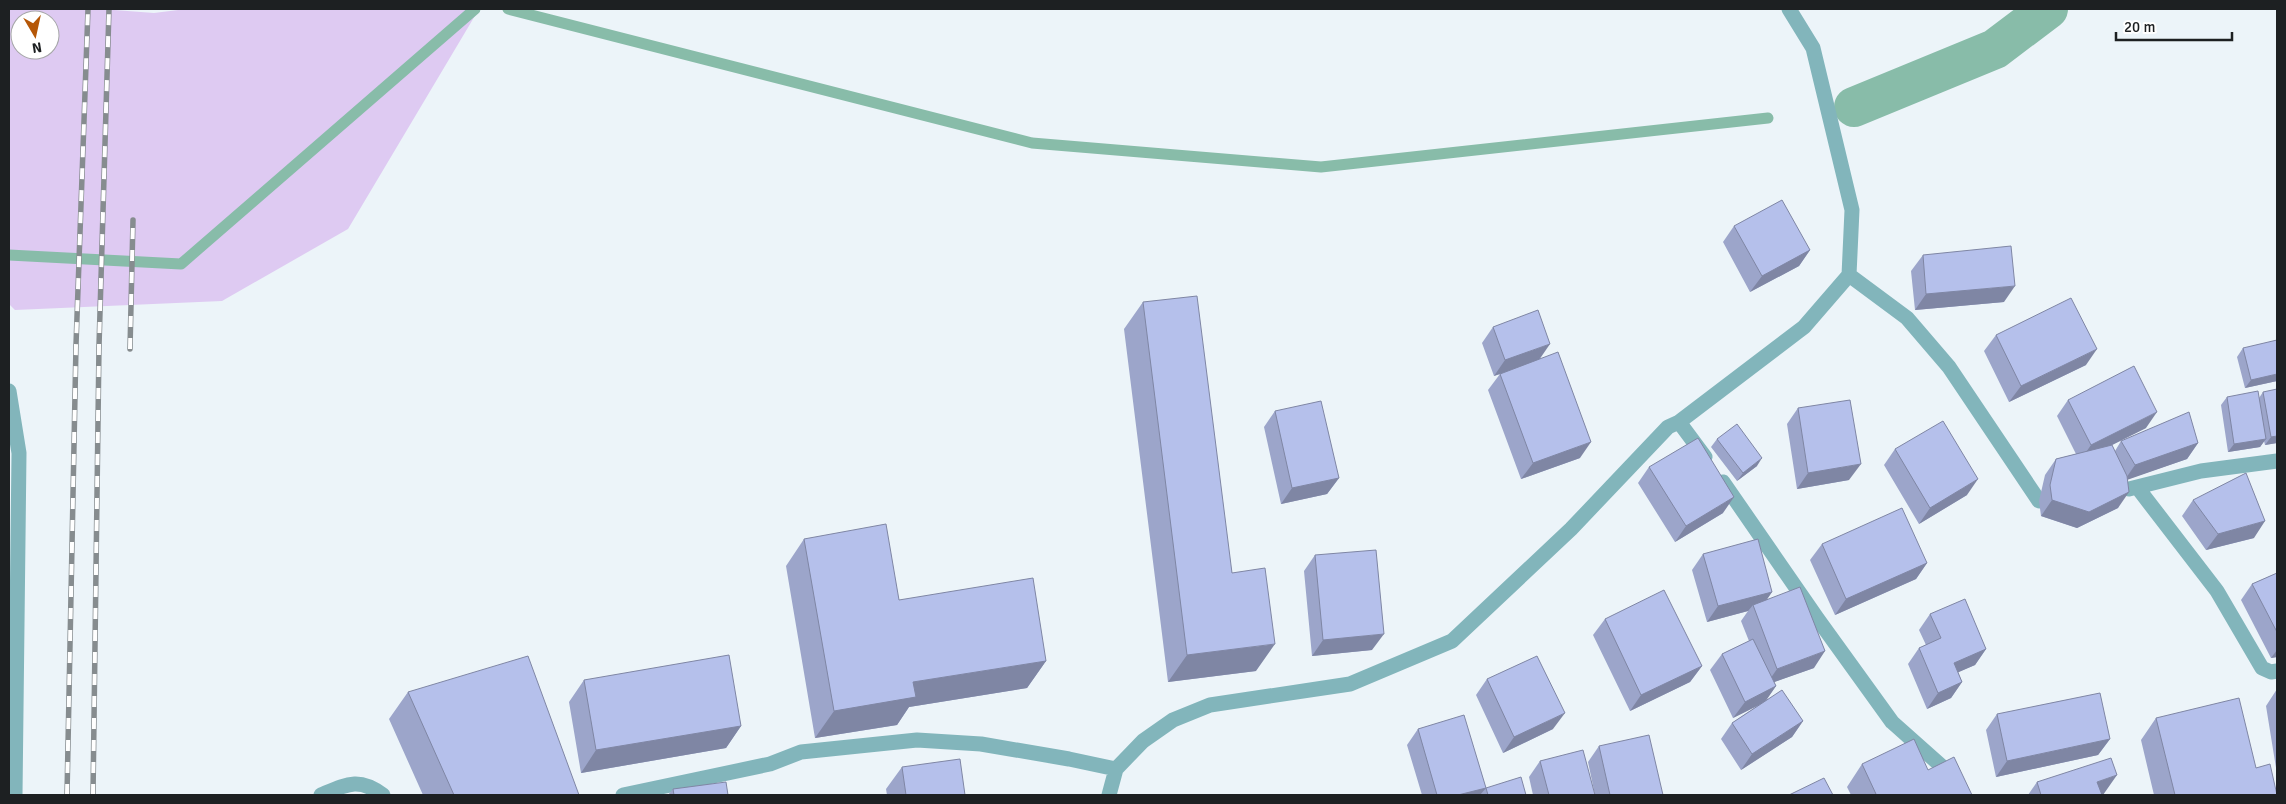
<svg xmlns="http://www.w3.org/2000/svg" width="2286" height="804" font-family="Signika,sans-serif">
	<rect width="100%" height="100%" fill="#ecf4f9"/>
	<!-- green -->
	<path fill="#decaf2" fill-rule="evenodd" d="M 9,9 L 101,9 L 154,13 L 186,9 L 479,9 L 348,229 L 222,301 L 15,310 L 9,304 ZM 20,20 L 50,20 L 50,50 L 20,50 Z"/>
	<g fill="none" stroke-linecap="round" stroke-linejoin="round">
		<!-- stream -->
		<path stroke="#88bca9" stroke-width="11" d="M 508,9 L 1032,143 L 1321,167 L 1768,118
			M 9,255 L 181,264 L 475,9"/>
		<!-- canal -->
		<path stroke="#88bca9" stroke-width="40" d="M 1854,107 L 1995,49 L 2048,9"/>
		<!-- minor -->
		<path stroke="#82b5bb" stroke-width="15" d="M 1849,275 L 1907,318 L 1949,367 L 2039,501
			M 9,391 L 19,453 L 15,795
			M 1679,422 L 1705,457
			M 1723,482 L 1817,618 L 1892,722 L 1947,771 L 1962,795
			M 2137,487 L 2217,591 L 2262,668 L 2271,672 L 2277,671
			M 2129,489 L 2201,471 L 2277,461
			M 321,795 C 347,784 359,777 383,795
			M 623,795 L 770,764 L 801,752 L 917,740 L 981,744 L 1069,759 L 1116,769
			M 1109,795 L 1116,769 L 1143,741 L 1173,720 L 1210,705 L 1350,684 L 1452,641 L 1571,529 L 1668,427 L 1679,422 L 1804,327 L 1849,275 L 1852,210 L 1813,48 L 1789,9"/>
		<defs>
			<path id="rail" d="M 130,349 L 133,220
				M 67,795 L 76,345 L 88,9
				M 93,795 L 99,346 L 109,9"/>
		</defs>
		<!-- rail casing -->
		<use href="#rail" stroke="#868c8f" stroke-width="5.5"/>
		<!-- rail -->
		<use href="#rail" stroke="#fff" stroke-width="4" stroke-dasharray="11" stroke-linecap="butt"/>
	</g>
	<!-- wall -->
	<path fill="#9ca5ca" d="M 1734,226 L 1810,250 L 1799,266 L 1750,292 L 1723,242 Z
		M 1923,255 L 2004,302 L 1915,310 L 1911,271 Z
		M 1143,302 L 1232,573 L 1256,671 L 1168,682 L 1124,329 Z
		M 1493,327 L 1539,359 L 1580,458 L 1521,479 L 1488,390 L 1500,374 L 1494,376 L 1482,343 Z
		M 1996,335 L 2086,365 L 2009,402 L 1984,351 Z
		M 2243,348 L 2277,381 L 2245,388 L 2237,357 Z
		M 2263,392 L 2277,443 L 2265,445 L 2264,441 L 2260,447 L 2228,452 L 2221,405 L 2227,397 L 2259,398 Z
		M 2068,400 L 2146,428 L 2112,445 L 2115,451 L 2121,441 L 2198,443 L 2187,459 L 2128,479 L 2118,508 L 2077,528 L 2041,516 L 2039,501 L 2045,475 L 2056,459 L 2076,454 L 2057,416 Z
		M 1798,408 L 1849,480 L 1797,489 L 1787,424 Z
		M 1275,411 L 1339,478 L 1327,494 L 1281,504 L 1264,427 Z
		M 1717,439 L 1757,466 L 1737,481 L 1711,447 Z
		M 1895,449 L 1967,495 L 1919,524 L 1884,465 Z
		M 1649,467 L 1723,513 L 1675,542 L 1638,483 Z
		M 2193,500 L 2254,538 L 2206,550 L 2182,516 Z
		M 804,539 L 899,600 L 1046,661 L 1027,688 L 909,707 L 897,725 L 815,738 L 786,566 Z
		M 1822,544 L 1927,563 L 1916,579 L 1835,615 L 1810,560 Z
		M 1703,554 L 1772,592 L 1767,599 L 1814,668 L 1774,682 L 1776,686 L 1766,700 L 1803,721 L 1792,737 L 1741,770 L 1721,739 L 1732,723 L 1757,706 L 1733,718 L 1710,670 L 1722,654 L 1749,641 L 1741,621 L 1748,611 L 1707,622 L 1692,570 Z
		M 1315,555 L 1372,650 L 1312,656 L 1304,571 Z
		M 2277,573 L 2277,657 L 2271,658 L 2241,600 L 2252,584 Z
		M 1930,614 L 1986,649 L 1975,665 L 1958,672 L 1962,682 L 1951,698 L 1927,709 L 1908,664 L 1919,648 L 1926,645 L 1919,630 Z
		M 1605,619 L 1702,666 L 1690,682 L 1630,711 L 1593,635 Z
		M 1487,679 L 1553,729 L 1503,753 L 1476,695 Z
		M 584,680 L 741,726 L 726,748 L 581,773 L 569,702 Z
		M 2277,689 L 2277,774 L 2266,706 Z
		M 408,692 L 579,795 L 423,795 L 389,719 Z
		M 1997,714 L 2110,739 L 2098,755 L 1996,777 L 1986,730 Z
		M 2156,718 L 2256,768 L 2277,795 L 2154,795 L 2141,740 Z
		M 1418,729 L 1486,788 L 1526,795 L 1422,795 L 1407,745 Z
		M 1599,746 L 1663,795 L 1595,795 L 1588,762 Z
		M 1540,761 L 1595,795 L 1533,795 L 1529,777 Z
		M 1862,764 L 1928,770 L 1972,795 L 1851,795 L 1847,787 Z
		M 902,767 L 965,795 L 887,795 L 886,789 Z
		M 2037,782 L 2103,795 L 2028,795 Z
		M 673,789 L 728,795 L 668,795 Z"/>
	<!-- shaded-wall -->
	<path fill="#7f86a4" d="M 1810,250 L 1799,266 L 1750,292 L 1762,276 Z
		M 2015,286 L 2004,302 L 1915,310 L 1926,294 Z
		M 1550,344 L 1539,360 L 1494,376 L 1505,360 Z
		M 2097,349 L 2086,365 L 2009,402 L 2021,386 Z
		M 2277,374 L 2277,381 L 2245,388 L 2251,380 Z
		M 2157,412 L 2146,428 L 2080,461 L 2091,445 Z
		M 2277,436 L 2277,443 L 2265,445 L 2271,437 Z
		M 2266,439 L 2260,447 L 2228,452 L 2234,444 Z
		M 1591,442 L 1580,458 L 1521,479 L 1533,463 Z
		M 2198,443 L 2187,459 L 2124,481 L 2135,465 Z
		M 1762,458 L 1757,466 L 1737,481 L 1743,473 Z
		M 1861,464 L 1849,480 L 1797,489 L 1808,473 Z
		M 1339,478 L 1327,494 L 1281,504 L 1292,488 Z
		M 1978,479 L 1967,495 L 1919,524 L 1930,508 Z
		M 2129,492 L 2118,508 L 2077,528 L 2041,516 L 2052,500 Z
		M 1734,497 L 1723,513 L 1675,542 L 1686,526 Z
		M 2265,521 L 2254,538 L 2206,550 L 2218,534 Z
		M 1927,563 L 1916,579 L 1835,615 L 1846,599 Z
		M 1772,592 L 1761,608 L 1753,605 L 1748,611 L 1707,622 L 1718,606 Z
		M 1384,634 L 1372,650 L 1312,656 L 1323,640 Z
		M 1275,644 L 1256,671 L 1168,682 L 1187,655 Z
		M 1986,649 L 1975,665 L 1943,679 L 1954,663 Z
		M 2277,650 L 2277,657 L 2271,658 Z
		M 1825,651 L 1814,668 L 1766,685 L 1777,669 Z
		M 1046,661 L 1027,688 L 909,707 L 897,725 L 815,738 L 834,711 L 913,682 Z
		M 1702,666 L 1690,682 L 1630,711 L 1641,695 Z
		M 1962,682 L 1951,698 L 1927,709 L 1938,693 Z
		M 1776,686 L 1765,702 L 1733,718 L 1745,702 Z
		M 1565,713 L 1553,729 L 1503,753 L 1514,737 Z
		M 1803,721 L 1792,737 L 1741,770 L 1752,754 Z
		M 741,726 L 726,748 L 581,773 L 596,750 Z
		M 2110,739 L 2098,755 L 1996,777 L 2007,761 Z
		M 2117,775 L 2103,795 L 2088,795 L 2097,782 Z
		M 1486,788 L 1480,795 L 1458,795 Z"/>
	<!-- building -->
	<path fill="#b5c0eb" stroke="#7f86a4" d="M 1782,200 L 1810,250 L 1762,276 L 1734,226 Z
		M 2011,246 L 2015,286 L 1926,294 L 1923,255 Z
		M 1197,296 L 1232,573 L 1265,568 L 1275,644 L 1187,655 L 1143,302 Z
		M 2071,298 L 2097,349 L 2021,386 L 1996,335 Z
		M 1538,310 L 1550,344 L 1505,360 L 1493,327 Z
		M 2277,340 L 2277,374 L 2251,380 L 2243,348 Z
		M 1558,352 L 1591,442 L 1533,463 L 1500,374 Z
		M 2134,366 L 2157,412 L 2091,445 L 2068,400 Z
		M 2277,389 L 2277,436 L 2271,437 L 2263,392 Z
		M 2258,391 L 2266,439 L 2234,444 L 2227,397 Z
		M 1850,400 L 1861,464 L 1808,473 L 1798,408 Z
		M 1321,401 L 1339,478 L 1292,488 L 1275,411 Z
		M 2189,412 L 2198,443 L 2135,465 L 2121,441 Z
		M 1943,421 L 1978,479 L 1930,508 L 1895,449 Z
		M 1737,424 L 1762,458 L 1743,473 L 1717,439 Z
		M 1698,438 L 1734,497 L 1686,526 L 1649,467 Z
		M 2112,445 L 2127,476 L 2129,492 L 2089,512 L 2052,500 L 2050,485 L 2056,459 Z
		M 2246,473 L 2265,521 L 2218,534 L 2193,500 Z
		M 1902,508 L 1927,563 L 1846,599 L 1822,544 Z
		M 886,524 L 899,600 L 1033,578 L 1046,661 L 913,682 L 916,697 L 834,711 L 804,539 Z
		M 1758,539 L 1772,592 L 1718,606 L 1703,554 Z
		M 1376,550 L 1384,634 L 1323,640 L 1315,555 Z
		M 2277,573 L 2277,632 L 2252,584 Z
		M 1800,587 L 1825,651 L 1777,669 L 1753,605 Z
		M 1664,590 L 1702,666 L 1641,695 L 1605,619 Z
		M 1965,599 L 1986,649 L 1954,663 L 1962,682 L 1938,693 L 1919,648 L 1941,638 L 1930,614 Z
		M 1753,639 L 1776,686 L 1745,702 L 1722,654 Z
		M 729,655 L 741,726 L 596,750 L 584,680 Z
		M 528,656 L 579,795 L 454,795 L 408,692 Z
		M 1537,656 L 1565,713 L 1514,737 L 1487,679 Z
		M 1782,690 L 1803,721 L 1752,754 L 1732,723 Z
		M 2100,693 L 2110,739 L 2007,761 L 1997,714 Z
		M 2239,698 L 2256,768 L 2270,764 L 2277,795 L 2175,795 L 2156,718 Z
		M 1464,715 L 1486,788 L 1521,777 L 1526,795 L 1488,795 L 1486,788 L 1458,795 L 1437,795 L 1418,729 Z
		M 1649,735 L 1663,795 L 1610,795 L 1599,746 Z
		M 1914,739 L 1928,770 L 1954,757 L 1972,795 L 1874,795 L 1876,794 L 1862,764 Z
		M 1583,750 L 1595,795 L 1549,795 L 1540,761 Z
		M 2111,758 L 2117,775 L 2097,782 L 2102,795 L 2041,795 L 2037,782 Z
		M 960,759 L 965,795 L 906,795 L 902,767 Z
		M 1824,778 L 1833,795 L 1789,795 Z
		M 726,782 L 728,795 L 674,795 L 673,789 Z"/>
	<!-- border -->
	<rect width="2286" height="804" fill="none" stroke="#1d2022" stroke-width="20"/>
	<!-- north arrow -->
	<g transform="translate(35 35) rotate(171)"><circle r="24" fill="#ffffff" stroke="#a5a6a7"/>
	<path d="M0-4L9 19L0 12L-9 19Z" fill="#b55707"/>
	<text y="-8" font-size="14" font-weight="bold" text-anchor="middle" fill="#1d2022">N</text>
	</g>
	<!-- scale -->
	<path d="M2116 32v8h116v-8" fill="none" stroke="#1d2022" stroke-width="2.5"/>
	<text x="2124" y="32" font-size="15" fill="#1d2022" stroke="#ffffff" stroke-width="4" paint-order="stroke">20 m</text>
</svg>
